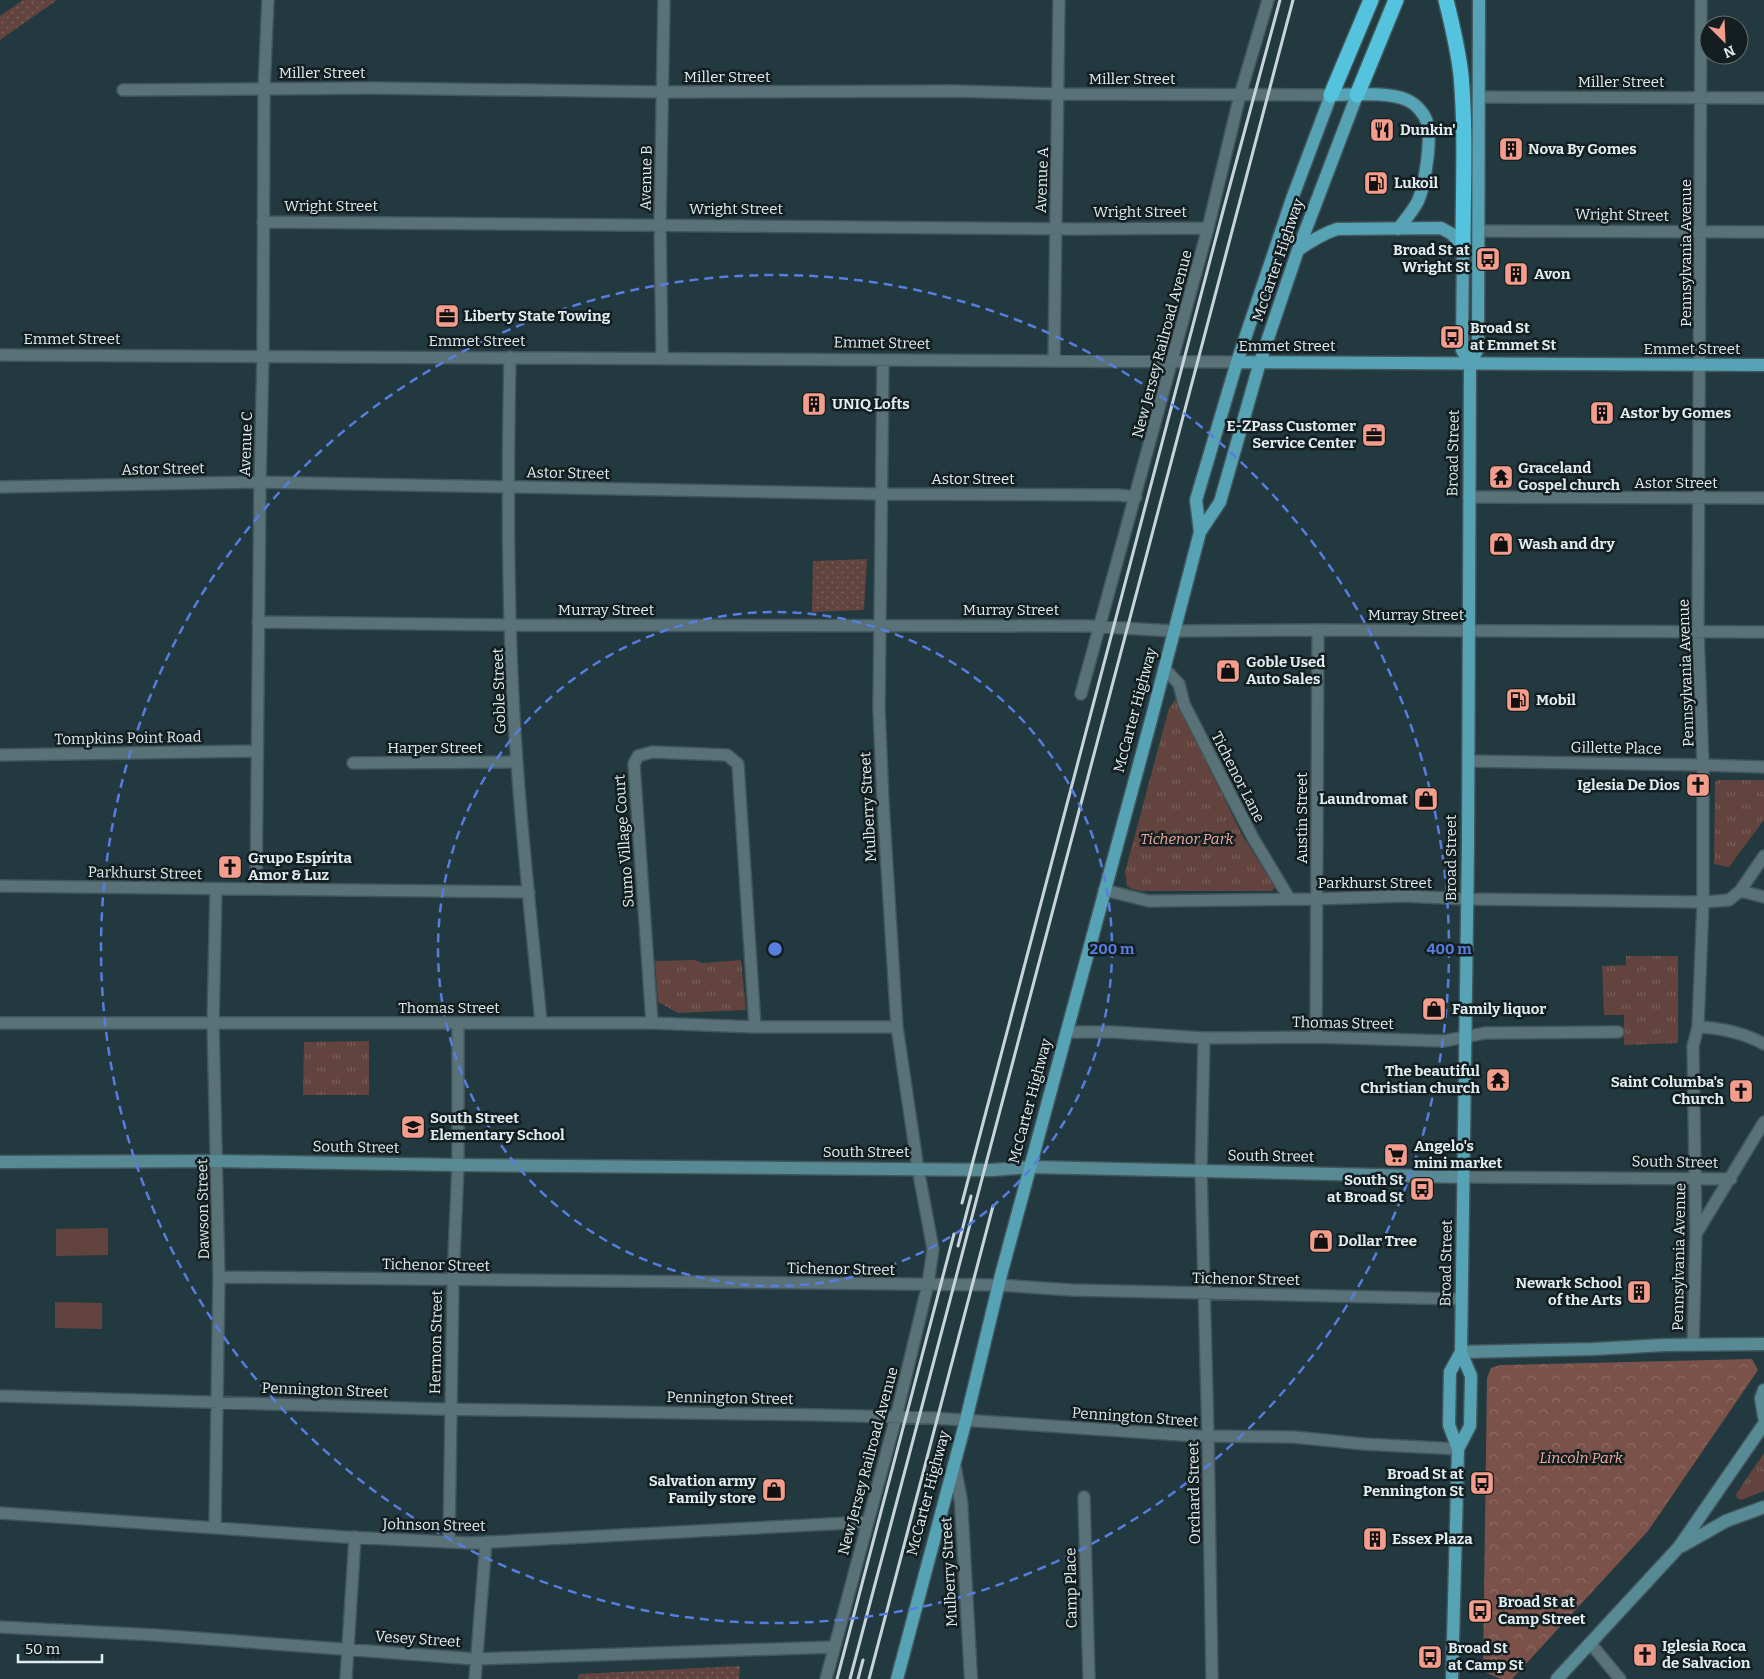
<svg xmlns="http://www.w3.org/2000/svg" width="1764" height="1679" font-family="Bitter,serif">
	<defs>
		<pattern id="grass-dots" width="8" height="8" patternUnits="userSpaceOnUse" patternTransform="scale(1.25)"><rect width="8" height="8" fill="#63433d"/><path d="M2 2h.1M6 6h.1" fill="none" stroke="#795e59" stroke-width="1.8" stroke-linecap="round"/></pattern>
		<pattern id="forest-crowns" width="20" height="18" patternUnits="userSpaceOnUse" patternTransform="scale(1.25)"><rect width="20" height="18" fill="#7a524a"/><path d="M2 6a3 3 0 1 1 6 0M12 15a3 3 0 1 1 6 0" fill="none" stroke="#8c6b64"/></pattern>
		<pattern id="park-tufts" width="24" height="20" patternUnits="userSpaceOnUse" patternTransform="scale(1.25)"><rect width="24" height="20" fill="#63433d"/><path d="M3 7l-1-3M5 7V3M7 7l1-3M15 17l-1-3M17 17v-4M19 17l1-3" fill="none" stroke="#795e59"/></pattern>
	</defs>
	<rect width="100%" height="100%" fill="#22393f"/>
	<!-- grass -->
	<path fill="url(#grass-dots)" d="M 23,0 L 57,0 L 0,40 L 0,16 Z
		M 867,559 L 864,610 L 812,612 L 813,561 Z
		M 740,1666 L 739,1679 L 578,1679 L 579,1674 Z"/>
	<!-- forest -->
	<path fill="url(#forest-crowns)" d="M 1752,1359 L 1758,1370 L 1648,1531 L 1512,1679 L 1500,1679 L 1483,1671 L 1487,1378 L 1491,1368 L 1500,1365 Z"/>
	<!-- park -->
	<path fill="url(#park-tufts)" d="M 1176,699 L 1242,835 L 1275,887 L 1272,891 L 1141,891 L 1132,889 L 1127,886 L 1125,872 L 1169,708 Z
		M 1718,780 L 1764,780 L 1764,820 L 1729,867 L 1714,864 L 1715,782 Z
		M 1626,956 L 1678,956 L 1678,1043 L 1624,1045 L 1624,1015 L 1604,1015 L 1602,966 L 1626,965 Z
		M 695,960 L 702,963 L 741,960 L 746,1010 L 678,1013 L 658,1002 L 655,961 Z
		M 369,1041 L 369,1095 L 303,1095 L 304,1042 Z
		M 1764,1453 L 1764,1491 L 1741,1500 L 1737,1498 L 1736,1494 Z"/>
	<!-- pitch -->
	<path fill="#63433d" d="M 108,1228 L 108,1255 L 56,1256 L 56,1229 Z
		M 55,1302 L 102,1303 L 102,1329 L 55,1328 Z"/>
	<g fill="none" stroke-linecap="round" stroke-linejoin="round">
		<defs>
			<path id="minor" d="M 123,90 L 373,88 L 662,92 L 954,91 L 1058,94 L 1331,95
				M 1478,97 L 1764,98
				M 263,222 L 1079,229 L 1208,228
				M 1479,231 L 1764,232
				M 0,355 L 1237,362
				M 510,357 C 507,492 507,628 517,763 C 523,850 533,936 541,1023
				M 662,357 L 660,225 L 664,0
				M 1054,361 L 1059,0
				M 0,487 L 255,482 L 881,494 L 1118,495 L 1136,497
				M 1469,497 L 1764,498
				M 258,622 L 511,625 L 1089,626 L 1173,631 L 1318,630 L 1764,632
				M 1164,668 L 1179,684 L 1184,704 L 1228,790 L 1253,838 L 1289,898
				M 1081,694 L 1208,228 L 1240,95 L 1268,0
				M 0,755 L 257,751
				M 1468,761 L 1703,765 L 1764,767
				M 353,763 L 517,762
				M 0,886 L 529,892
				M 256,889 L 260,482 L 263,355 L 264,88 L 268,0
				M 1104,890 L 1149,901 L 1317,899 L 1403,896 L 1467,899 L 1703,902 L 1729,900 L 1740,891 L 1764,856
				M 1740,891 L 1764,897
				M 0,1023 L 652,1023 L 755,1027 L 897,1027
				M 652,1023 L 634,764 L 638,756 L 652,752 L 727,755 L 738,764 L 755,1027
				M 1698,1027 C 1721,1028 1744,1033 1764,1044
				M 1067,1032 L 1113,1032 L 1204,1038 L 1316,1037 L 1444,1041 L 1485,1033 L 1618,1032
				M 1316,1037 L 1318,630
				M 1204,1038 L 1201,1171 L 1208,1436 L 1212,1679
				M 1463,1177 L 1731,1179
				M 1696,1234 L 1764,1122
				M 219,1277 L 998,1285 L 1072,1290 L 1462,1299
				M 1693,1345 L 1696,1234 L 1693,1046 L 1698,1027 L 1703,902 L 1703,765 L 1698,631 L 1701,0
				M 0,1396 L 438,1409 L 819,1415 L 934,1418 L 1196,1436 L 1293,1437 L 1364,1444 L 1458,1449
				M 1084,1497 L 1089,1679
				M 0,1513 L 345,1537 L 471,1543 L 868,1522
				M 215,1528 L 219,1277 L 213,1023 L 216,889
				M 449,1542 L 453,1280 L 458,1165 L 458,1023
				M 0,1627 L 155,1635 L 476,1659 L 834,1647
				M 1591,1644 L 1620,1679
				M 346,1679 L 355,1537
				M 475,1679 L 486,1542
				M 826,1679 L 896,1417 L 928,1284 L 933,1249 L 918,1169 L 897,1027 L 883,802 L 879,709 L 883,360"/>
			<path id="tertiary" d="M 954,1464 L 961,1501 L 971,1679"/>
			<path id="secondary" d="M 0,1162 L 217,1161 L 458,1165 L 992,1170 L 1031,1167 L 1463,1177
				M 1461,1352 L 1594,1349 L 1664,1345 L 1764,1344
				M 1764,1390 L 1761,1398 L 1764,1417
				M 1682,1546 L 1726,1521 L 1764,1507
				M 1557,1679 L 1679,1547 L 1764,1424"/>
			<path id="primary" d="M 1298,250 C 1311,241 1322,234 1337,229 L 1441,228 L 1452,234 L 1463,247 L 1462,350 L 1470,363
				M 1237,362 L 1764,365
				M 1200,532 L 1196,500 L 1237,362 L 1293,196 L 1331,95 C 1353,95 1388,91 1407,100 C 1416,104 1424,113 1427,122 C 1432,138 1425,185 1418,201 C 1413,211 1405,220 1398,229
				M 1458,1449 L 1470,1426 L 1471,1376 L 1461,1352 L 1468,846 L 1470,363 L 1478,349 L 1479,0
				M 897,1679 L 966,1420 L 1001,1275 L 1151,720 L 1200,532 L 1220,502 L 1260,362 L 1298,250 L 1357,95
				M 1452,1679 L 1458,1449 L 1449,1425 L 1450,1372 L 1461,1352"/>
			<path id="motorway" d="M 1446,0 C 1452,24 1458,50 1461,75 C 1466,131 1463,190 1463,247
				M 1331,95 L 1371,0
				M 1357,95 L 1396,0"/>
		</defs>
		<!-- minor casing -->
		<use href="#minor" stroke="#41555a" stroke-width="14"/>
		<!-- tertiary casing -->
		<use href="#tertiary" stroke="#41555a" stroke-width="15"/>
		<!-- secondary casing -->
		<use href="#secondary" stroke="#41555a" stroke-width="15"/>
		<!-- primary casing -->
		<use href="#primary" stroke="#41555a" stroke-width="15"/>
		<!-- motorway casing -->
		<use href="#motorway" stroke="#41555a" stroke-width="18"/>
		<!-- minor -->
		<use href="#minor" stroke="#597278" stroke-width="11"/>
		<!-- tertiary -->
		<use href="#tertiary" stroke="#597278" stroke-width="12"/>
		<!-- secondary -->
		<use href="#secondary" stroke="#588a96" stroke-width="12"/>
		<!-- primary -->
		<use href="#primary" stroke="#56a3b5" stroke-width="12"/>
		<!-- motorway -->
		<use href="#motorway" stroke="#54c3dd" stroke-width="15"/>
		<!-- rail -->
		<path stroke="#c7d5d9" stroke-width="3" d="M 962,1203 L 1223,211 L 1280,0
			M 958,1246 L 971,1196
			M 837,1679 L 954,1234
			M 850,1679 L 1293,0
			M 858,1679 L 863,1660
			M 869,1679 L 993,1206"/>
	</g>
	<!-- distance rings -->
	<g fill="none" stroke="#577ddf" stroke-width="2.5" stroke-dasharray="9 6">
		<circle cx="775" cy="949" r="337"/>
		<circle cx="775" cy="949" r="674"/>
	</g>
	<!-- icons -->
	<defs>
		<symbol id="restaurant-square" viewBox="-11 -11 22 22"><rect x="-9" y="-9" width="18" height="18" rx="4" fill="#f49d8d" stroke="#141e21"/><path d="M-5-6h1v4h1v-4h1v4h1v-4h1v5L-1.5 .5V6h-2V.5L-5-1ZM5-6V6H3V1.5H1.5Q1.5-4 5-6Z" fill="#111"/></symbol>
		<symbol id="building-square" viewBox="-11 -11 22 22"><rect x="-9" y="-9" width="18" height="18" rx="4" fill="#f49d8d" stroke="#141e21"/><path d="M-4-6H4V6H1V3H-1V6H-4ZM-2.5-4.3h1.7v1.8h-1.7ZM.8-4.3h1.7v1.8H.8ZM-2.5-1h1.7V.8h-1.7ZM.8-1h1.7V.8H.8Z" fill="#111"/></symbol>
		<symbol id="fuel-square" viewBox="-11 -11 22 22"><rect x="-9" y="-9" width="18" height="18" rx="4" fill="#f49d8d" stroke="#141e21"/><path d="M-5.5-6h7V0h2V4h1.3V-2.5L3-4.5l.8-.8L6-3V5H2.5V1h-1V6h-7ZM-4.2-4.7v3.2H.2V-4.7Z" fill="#111"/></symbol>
		<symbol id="bus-square" viewBox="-11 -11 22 22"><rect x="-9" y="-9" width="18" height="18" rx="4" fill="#f49d8d" stroke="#141e21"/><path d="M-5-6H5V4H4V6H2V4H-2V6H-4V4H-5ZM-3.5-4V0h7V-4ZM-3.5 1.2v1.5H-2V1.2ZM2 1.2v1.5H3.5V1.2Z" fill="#111"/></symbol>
		<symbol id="office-square" viewBox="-11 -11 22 22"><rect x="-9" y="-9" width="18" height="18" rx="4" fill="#f49d8d" stroke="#141e21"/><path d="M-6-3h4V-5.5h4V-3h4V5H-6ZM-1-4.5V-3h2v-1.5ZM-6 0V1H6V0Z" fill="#111"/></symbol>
		<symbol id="temple-square" viewBox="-11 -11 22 22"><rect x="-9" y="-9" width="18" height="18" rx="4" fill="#f49d8d" stroke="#141e21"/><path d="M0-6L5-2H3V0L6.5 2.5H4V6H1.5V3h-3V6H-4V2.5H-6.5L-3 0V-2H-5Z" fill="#111"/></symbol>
		<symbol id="shop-square" viewBox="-11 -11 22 22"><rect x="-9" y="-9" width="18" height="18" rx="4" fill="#f49d8d" stroke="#141e21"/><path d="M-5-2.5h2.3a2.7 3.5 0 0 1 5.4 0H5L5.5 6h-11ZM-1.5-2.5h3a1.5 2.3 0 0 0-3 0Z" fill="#111"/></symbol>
		<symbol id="church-square" viewBox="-11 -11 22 22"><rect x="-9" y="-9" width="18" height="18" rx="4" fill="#f49d8d" stroke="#141e21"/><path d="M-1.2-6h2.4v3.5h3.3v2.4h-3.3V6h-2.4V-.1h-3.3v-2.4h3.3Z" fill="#111"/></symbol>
		<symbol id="school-square" viewBox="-11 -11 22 22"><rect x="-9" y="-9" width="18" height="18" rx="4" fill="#f49d8d" stroke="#141e21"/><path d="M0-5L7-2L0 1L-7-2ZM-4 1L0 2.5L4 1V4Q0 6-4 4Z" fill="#111"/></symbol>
		<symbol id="supermarket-square" viewBox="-11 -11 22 22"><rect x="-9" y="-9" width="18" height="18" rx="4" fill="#f49d8d" stroke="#141e21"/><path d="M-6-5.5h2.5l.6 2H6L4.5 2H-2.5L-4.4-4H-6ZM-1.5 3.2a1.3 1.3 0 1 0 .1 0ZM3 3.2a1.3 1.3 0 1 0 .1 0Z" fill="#111"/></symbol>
	</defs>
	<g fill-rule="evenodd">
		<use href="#restaurant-square" x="1368" y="116" width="28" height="28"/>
		<use href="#building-square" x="1497" y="135" width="28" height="28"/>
		<use href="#fuel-square" x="1362" y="169" width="28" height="28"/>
		<use href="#bus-square" x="1474" y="245" width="28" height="28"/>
		<use href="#building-square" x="1502" y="260" width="28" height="28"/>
		<use href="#office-square" x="433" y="302" width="28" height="28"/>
		<use href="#bus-square" x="1438" y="323" width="28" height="28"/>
		<use href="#building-square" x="800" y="390" width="28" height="28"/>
		<use href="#building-square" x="1588" y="399" width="28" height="28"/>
		<use href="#office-square" x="1360" y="421" width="28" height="28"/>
		<use href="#temple-square" x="1487" y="463" width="28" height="28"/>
		<use href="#shop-square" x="1487" y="530" width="28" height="28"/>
		<use href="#shop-square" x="1214" y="657" width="28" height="28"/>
		<use href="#fuel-square" x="1504" y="686" width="28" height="28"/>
		<use href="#church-square" x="1684" y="771" width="28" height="28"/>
		<use href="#shop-square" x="1412" y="785" width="28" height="28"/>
		<use href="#church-square" x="216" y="853" width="28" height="28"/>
		<use href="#shop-square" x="1420" y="995" width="28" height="28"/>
		<use href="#temple-square" x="1484" y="1066" width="28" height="28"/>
		<use href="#church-square" x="1727" y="1077" width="28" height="28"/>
		<use href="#school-square" x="399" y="1113" width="28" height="28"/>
		<use href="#supermarket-square" x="1382" y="1141" width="28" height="28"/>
		<use href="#bus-square" x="1408" y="1175" width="28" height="28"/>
		<use href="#shop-square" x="1307" y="1227" width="28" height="28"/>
		<use href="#building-square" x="1625" y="1278" width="28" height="28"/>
		<use href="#bus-square" x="1468" y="1469" width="28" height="28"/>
		<use href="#shop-square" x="760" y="1476" width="28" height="28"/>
		<use href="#building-square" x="1361" y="1525" width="28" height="28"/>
		<use href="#bus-square" x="1466" y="1597" width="28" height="28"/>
		<use href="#church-square" x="1631" y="1641" width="28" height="28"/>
		<use href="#bus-square" x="1416" y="1643" width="28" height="28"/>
	</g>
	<g text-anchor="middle" stroke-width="5" stroke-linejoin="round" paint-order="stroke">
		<!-- street labels -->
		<g font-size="15" fill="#dfecf0" stroke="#141e21">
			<text x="322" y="78">Miller Street</text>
			<text x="727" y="82">Miller Street</text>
			<text x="1132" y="84">Miller Street</text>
			<text x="1621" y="87">Miller Street</text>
			<text transform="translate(646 178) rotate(-89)" y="5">Avenue B</text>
			<text transform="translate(1042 180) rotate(-88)" y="5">Avenue A</text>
			<text x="331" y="211">Wright Street</text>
			<text x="736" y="214">Wright Street</text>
			<text x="1140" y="217">Wright Street</text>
			<text transform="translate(1622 215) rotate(1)" y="5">Wright Street</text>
			<text transform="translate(1686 253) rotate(-90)" y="5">Pennsylvania Avenue</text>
			<text transform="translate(1278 260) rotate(-71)" y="5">McCarter Highway</text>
			<text x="72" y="344">Emmet Street</text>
			<text x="477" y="346">Emmet Street</text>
			<text transform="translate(882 343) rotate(1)" y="5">Emmet Street</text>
			<text transform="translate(1162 344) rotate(-75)" y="5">New Jersey Railroad Avenue</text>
			<text x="1287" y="351">Emmet Street</text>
			<text x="1692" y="354">Emmet Street</text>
			<text transform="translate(246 444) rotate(-88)" y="5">Avenue C</text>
			<text transform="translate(1453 453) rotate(-89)" y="5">Broad Street</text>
			<text transform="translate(163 469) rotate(-1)" y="5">Astor Street</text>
			<text transform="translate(568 473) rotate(1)" y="5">Astor Street</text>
			<text x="973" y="484">Astor Street</text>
			<text x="1676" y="488">Astor Street</text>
			<text x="606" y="615">Murray Street</text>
			<text x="1011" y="615">Murray Street</text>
			<text x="1416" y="620">Murray Street</text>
			<text transform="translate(1686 673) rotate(-92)" y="5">Pennsylvania Avenue</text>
			<text transform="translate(499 691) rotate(-92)" y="5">Goble Street</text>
			<text transform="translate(1135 710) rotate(-75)" y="5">McCarter Highway</text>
			<text transform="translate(128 738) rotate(-1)" y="5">Tompkins Point Road</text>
			<text x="435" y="753">Harper Street</text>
			<text transform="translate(1616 748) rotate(1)" y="5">Gillette Place</text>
			<text transform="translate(1238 777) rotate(63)" y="5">Tichenor Lane</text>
			<text transform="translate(868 807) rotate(-93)" y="5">Mulberry Street</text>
			<text transform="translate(1302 818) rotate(-90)" y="5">Austin Street</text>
			<text transform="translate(624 841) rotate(-94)" y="5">Sumo Village Court</text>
			<text transform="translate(1451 858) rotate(-90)" y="5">Broad Street</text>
			<text transform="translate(145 873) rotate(1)" y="5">Parkhurst Street</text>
			<text x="1375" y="888">Parkhurst Street</text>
			<text x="449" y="1013">Thomas Street</text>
			<text transform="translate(1343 1023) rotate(1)" y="5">Thomas Street</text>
			<text transform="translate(1030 1101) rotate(-75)" y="5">McCarter Highway</text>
			<text transform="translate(356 1147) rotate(1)" y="5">South Street</text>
			<text x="866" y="1157">South Street</text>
			<text transform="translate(1271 1156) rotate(1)" y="5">South Street</text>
			<text transform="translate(1675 1162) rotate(1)" y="5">South Street</text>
			<text transform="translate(203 1209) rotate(-91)" y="5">Dawson Street</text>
			<text transform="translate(1679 1257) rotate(-89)" y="5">Pennsylvania Avenue</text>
			<text transform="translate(1446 1263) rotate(-89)" y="5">Broad Street</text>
			<text transform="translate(436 1265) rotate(1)" y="5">Tichenor Street</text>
			<text transform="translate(841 1269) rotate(1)" y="5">Tichenor Street</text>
			<text transform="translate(1246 1279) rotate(1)" y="5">Tichenor Street</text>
			<text transform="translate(436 1342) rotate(-89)" y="5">Hermon Street</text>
			<text transform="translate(325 1390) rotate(2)" y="5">Pennington Street</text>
			<text transform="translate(730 1398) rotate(1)" y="5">Pennington Street</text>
			<text transform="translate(1135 1417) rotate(4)" y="5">Pennington Street</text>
			<text transform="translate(868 1461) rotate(-75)" y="5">New Jersey Railroad Avenue</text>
			<text transform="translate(928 1493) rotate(-75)" y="5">McCarter Highway</text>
			<text transform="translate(1194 1493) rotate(-91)" y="5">Orchard Street</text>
			<text transform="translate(434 1525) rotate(1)" y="5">Johnson Street</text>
			<text transform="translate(949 1572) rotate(-93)" y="5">Mulberry Street</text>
			<text transform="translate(1071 1588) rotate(-91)" y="5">Camp Place</text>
			<text transform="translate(418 1639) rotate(4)" y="5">Vesey Street</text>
		</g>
		<!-- poi labels -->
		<g font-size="15" font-weight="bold" fill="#dfecf0" stroke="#141e21" text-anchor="start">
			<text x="1400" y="135">Dunkin'</text>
			<text x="1528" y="154">Nova By Gomes</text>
			<text x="1394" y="188">Lukoil</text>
			<text x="1470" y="255" text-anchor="end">Broad St at<tspan x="1470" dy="17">Wright St</tspan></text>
			<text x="1534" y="279">Avon</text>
			<text x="464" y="321">Liberty State Towing</text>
			<text x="1470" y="333">Broad St<tspan x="1470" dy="17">at Emmet St</tspan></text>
			<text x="832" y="409">UNIQ Lofts</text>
			<text x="1620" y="418">Astor by Gomes</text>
			<text x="1356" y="431" text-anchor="end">E-ZPass Customer<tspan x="1356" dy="17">Service Center</tspan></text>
			<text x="1518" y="473">Graceland<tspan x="1518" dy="17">Gospel church</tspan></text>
			<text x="1518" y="549">Wash and dry</text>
			<text x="1246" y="667">Goble Used<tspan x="1246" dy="17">Auto Sales</tspan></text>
			<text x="1536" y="705">Mobil</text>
			<text x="1680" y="790" text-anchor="end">Iglesia De Dios</text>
			<text x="1408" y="804" text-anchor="end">Laundromat</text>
			<text x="248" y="863">Grupo Espírita<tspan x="248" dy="17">Amor &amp; Luz</tspan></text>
			<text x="1452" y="1014">Family liquor</text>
			<text x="1480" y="1076" text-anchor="end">The beautiful<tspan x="1480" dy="17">Christian church</tspan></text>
			<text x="1724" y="1087" text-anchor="end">Saint Columba's<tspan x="1724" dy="17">Church</tspan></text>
			<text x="430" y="1123">South Street<tspan x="430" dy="17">Elementary School</tspan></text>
			<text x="1414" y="1151">Angelo's<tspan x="1414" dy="17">mini market</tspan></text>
			<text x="1404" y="1185" text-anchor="end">South St<tspan x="1404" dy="17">at Broad St</tspan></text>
			<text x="1338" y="1246">Dollar Tree</text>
			<text x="1622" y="1288" text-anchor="end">Newark School<tspan x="1622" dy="17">of the Arts</tspan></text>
			<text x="1464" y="1479" text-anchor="end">Broad St at<tspan x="1464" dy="17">Pennington St</tspan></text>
			<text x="756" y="1486" text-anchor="end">Salvation army<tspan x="756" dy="17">Family store</tspan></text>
			<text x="1392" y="1544">Essex Plaza</text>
			<text x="1498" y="1607">Broad St at<tspan x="1498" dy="17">Camp Street</tspan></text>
			<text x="1662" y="1651">Iglesia Roca<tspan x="1662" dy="17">de Salvacion</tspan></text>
			<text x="1448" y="1653">Broad St<tspan x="1448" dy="17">at Camp St</tspan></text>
		</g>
		<!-- park labels -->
		<g font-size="15" font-style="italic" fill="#f0aa9d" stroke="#141e21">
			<text x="1187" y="844">Tichenor Park</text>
			<text x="1581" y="1463">Lincoln Park</text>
		</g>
	</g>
	<circle cx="775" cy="949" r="8" fill="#577ddf" stroke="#141e21" stroke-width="2.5"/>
	<g font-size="15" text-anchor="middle" font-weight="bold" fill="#577ddf" stroke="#141e21" stroke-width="5" stroke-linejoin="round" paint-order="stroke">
		<text x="1112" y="954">200 m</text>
		<text x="1449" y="954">400 m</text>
	</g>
	<!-- north arrow -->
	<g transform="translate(1724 40) rotate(156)"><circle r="24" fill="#141e21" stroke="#657074"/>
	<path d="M0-4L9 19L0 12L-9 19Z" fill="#f49d8d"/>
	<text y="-8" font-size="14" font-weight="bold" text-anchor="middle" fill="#dfecf0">N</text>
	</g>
	<!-- scale -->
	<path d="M18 1654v8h84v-8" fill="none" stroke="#dfecf0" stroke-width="2.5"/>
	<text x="25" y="1654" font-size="15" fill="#dfecf0" stroke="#141e21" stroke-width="4" paint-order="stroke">50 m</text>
</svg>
